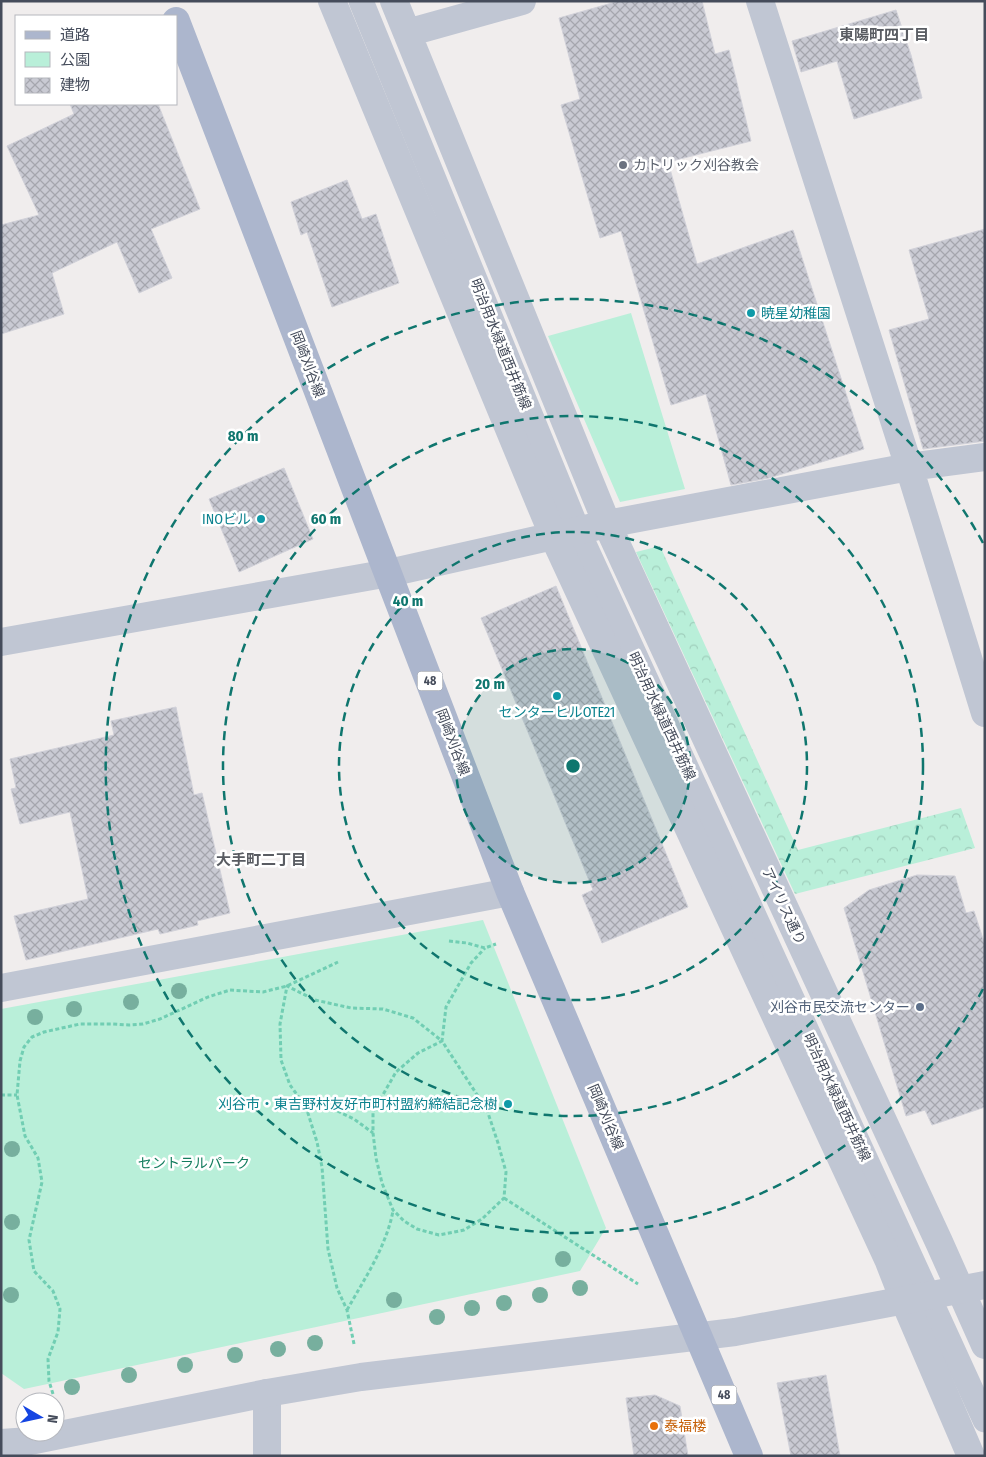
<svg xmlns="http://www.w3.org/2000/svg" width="986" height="1457" font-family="'Fira Sans Condensed','Noto Sans JP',sans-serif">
	<defs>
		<pattern id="forest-crowns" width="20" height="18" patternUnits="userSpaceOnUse" patternTransform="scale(1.25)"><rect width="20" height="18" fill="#b9efd9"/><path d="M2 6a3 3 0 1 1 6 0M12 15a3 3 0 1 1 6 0" fill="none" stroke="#a0cfbc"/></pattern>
		<pattern id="building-cross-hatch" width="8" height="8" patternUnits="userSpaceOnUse" patternTransform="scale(1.25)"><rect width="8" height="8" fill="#c9cad3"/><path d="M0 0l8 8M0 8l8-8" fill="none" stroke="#a5a6ae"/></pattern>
	</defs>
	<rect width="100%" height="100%" fill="#f0eded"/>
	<!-- forest -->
	<path fill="url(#forest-crowns)" d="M 660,546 L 798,850 L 961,808 L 975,848 L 795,894 L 636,552 Z"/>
	<!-- park -->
	<path fill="#b9efd9" d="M 631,313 L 685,489 L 620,502 L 548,336 Z
		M 483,920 L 606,1228 L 580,1271 L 24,1389 L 1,1373 L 1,1009 Z"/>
	<!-- building -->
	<path fill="url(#building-cross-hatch)" stroke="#d1d1d9" d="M 619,1 L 702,1 L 715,54 L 729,50 L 751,141 L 668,162 L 697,264 L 793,230 L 864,449 L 769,478 L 731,485 L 706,394 L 671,405 L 621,231 L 600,238 L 561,105 L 580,99 L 559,18 Z
		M 896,10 L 911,55 L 922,98 L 854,119 L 837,61 L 801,72 L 792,41 Z
		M 70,104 L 158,104 L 200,209 L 151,229 L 172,278 L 139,293 L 117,242 L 52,273 L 64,314 L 1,334 L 1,225 L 39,215 L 7,146 L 74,114 Z
		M 347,180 L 362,219 L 376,214 L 399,283 L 332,307 L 307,232 L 301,235 L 291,202 Z
		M 985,229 L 985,441 L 923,449 L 889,330 L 929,319 L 909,250 Z
		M 284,468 L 313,539 L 239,572 L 209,499 Z
		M 556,586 L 688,907 L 602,943 L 582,895 L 593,890 L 481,618 Z
		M 176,707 L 194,795 L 202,793 L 230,913 L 197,921 L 198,925 L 160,934 L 158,929 L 26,960 L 14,916 L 88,899 L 70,812 L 20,824 L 11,789 L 16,788 L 10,759 L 114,735 L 111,721 Z
		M 917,875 L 955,876 L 966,913 L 974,911 L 985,945 L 985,1107 L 932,1125 L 925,1110 L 906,1116 L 844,908 L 869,890 Z
		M 826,1375 L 840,1456 L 791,1456 L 777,1383 Z
		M 655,1395 L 680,1406 L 688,1456 L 634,1456 L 626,1398 Z"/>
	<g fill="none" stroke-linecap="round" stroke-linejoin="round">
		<!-- path -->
		<path stroke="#71ceb3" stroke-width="3" stroke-dasharray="4 2.5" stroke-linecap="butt" d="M 449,941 L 467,943 L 485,948 L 496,944
			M 1,1095 L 17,1095
			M 306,1107 L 327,1106 L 354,1119 L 373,1133
			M 504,1198 L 638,1284
			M 347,1310 C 365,1278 386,1247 393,1211
			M 354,1344 L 347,1310 L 337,1288 L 328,1249 L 322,1167 L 317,1142 L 306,1107 L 290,1085 L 281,1060 L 280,1024 L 287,986 L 315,1000 L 351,1008 L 383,1009 L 413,1018 L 442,1041 L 418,1053 L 396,1072 L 373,1112 L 373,1133 L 376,1158 L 382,1183 L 393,1210 L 404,1221 L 417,1229 L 439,1235 L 464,1230 L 482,1219 L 504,1198 L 506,1172 L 498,1143 L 487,1110 L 442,1041 L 446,1007 L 471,963 L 485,948
			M 53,1394 L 49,1381 L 48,1359 L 58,1332 L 60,1309 L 53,1291 L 34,1271 L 29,1240 L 42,1182 L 38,1158 L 25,1136 L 17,1095 L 20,1061 L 24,1047 L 32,1037 L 44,1032 L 80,1024 L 113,1024 L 129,1025 L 143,1024 L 160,1019 L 208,997 L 230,990 L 263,992 L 287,986 L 338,962"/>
		<!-- pedestrian -->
		<path stroke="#c0c6d3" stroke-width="25" d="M 361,1 L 578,531 L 985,1420"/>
		<!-- minor -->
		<path stroke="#c0c6d3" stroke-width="28" d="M 332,1 L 553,535 L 888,1259 L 904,1300 L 971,1456
			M 394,1 L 607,524 L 939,1242 L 985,1345
			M 760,1 L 909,467 L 985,713
			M 407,33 L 522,1
			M 1,642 L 389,573 L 607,524 L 909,467 L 985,457
			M 1,988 L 510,892
			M 267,1456 L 267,1393"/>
		<!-- tertiary -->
		<path stroke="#c0c6d3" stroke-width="28" d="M 1,1443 L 30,1441 L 267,1393 L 361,1377 L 735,1332 L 985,1285"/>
		<!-- primary -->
		<path stroke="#acb6cd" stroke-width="28" d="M 176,21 L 510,892 L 749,1456"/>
	</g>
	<!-- trees -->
	<g fill="#77af9e">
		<circle cx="179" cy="991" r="8"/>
		<circle cx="131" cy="1002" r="8"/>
		<circle cx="74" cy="1009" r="8"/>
		<circle cx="35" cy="1017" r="8"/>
		<circle cx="12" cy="1149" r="8"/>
		<circle cx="12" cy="1222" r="8"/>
		<circle cx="563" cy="1259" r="8"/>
		<circle cx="580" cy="1288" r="8"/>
		<circle cx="11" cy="1295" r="8"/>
		<circle cx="540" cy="1295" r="8"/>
		<circle cx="394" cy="1300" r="8"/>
		<circle cx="504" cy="1303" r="8"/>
		<circle cx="472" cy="1308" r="8"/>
		<circle cx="437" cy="1317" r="8"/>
		<circle cx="315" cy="1343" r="8"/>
		<circle cx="278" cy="1349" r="8"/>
		<circle cx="235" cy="1355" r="8"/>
		<circle cx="185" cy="1365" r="8"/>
		<circle cx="129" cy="1375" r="8"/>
		<circle cx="72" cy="1387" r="8"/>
	</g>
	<!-- distance rings -->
	<circle cx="573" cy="766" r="117" fill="#0f766e" fill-opacity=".12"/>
	<g fill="none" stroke="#0f766e" stroke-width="2.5" stroke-dasharray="9 6">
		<circle cx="573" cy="766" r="117"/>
		<circle cx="573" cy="766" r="234"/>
		<circle cx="573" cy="766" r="350"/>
		<path d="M983 989A467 467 0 1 1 983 543"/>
	</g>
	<!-- markers -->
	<circle fill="#6b7280" stroke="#fff" stroke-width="2" cx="623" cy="165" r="5"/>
	<g fill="#0f9aa8" stroke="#fff" stroke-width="2">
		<circle cx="751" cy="313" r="5"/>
		<circle cx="261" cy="519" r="5"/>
		<circle cx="557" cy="696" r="5"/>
		<circle cx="508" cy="1104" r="5"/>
	</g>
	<circle fill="#5c6f8a" stroke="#fff" stroke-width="2" cx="920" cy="1007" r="5"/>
	<circle fill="#e8710a" stroke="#fff" stroke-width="2" cx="654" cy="1426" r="5"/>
	<g text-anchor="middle" stroke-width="5" stroke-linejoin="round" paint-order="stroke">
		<!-- shield labels -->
		<g fill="#fff" stroke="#7d828c" stroke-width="1">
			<rect x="417.5" y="671.5" width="25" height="19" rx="4"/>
			<rect x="711.5" y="1385.5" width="25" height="19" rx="4"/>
		</g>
		<g font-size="12" font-weight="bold" fill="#454c5b">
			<text x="430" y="685">48</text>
			<text x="724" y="1399">48</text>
		</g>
		<!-- worship labels -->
		<g font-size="14" fill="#5b616d" stroke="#fff" text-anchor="start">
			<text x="633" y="170">カトリック刈谷教会</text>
		</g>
		<!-- culture labels -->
		<g font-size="14" fill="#0d838f" stroke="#fff" text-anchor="end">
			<text x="761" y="318" text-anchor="start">暁星幼稚園</text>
			<text x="251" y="524">INOビル</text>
			<text x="557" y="717" text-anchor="middle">センターヒルOTE21</text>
			<text x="498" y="1109">刈谷市・東吉野村友好市町村盟約締結記念樹</text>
		</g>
		<!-- street labels -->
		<g font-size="14" fill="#454c5b" stroke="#fff">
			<text transform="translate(501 344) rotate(68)" y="5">明治用水緑道西井筋線</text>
			<text transform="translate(308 364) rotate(69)" y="5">岡崎刈谷線</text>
			<text transform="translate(662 716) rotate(65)" y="5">明治用水緑道西井筋線</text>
			<text transform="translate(453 742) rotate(69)" y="5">岡崎刈谷線</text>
			<text transform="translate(784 906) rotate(65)" y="5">アイリス通り</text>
			<text transform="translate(837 1097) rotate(65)" y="5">明治用水緑道西井筋線</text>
			<text transform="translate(606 1117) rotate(67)" y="5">岡崎刈谷線</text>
		</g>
		<!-- service labels -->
		<g font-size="14" fill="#4e5e75" stroke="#fff" text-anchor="end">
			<text x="910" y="1012">刈谷市民交流センター</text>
		</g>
		<!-- park labels -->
		<g font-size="14" fill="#147d5e" stroke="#fff">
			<text x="194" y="1168">セントラルパーク</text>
		</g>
		<!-- food labels -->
		<g font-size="14" fill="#c56008" stroke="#fff" text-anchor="start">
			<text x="664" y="1431">泰福楼</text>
		</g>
		<!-- neighbourhood labels -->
		<g font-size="15" font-weight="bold" fill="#595c62" stroke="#fff">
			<text x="884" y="40">東陽町四丁目</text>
			<text x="261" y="865">大手町二丁目</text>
		</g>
	</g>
	<circle cx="573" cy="766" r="8" fill="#0f766e" stroke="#fff" stroke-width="2.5"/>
	<g font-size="15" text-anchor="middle" font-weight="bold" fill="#0f766e" stroke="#fff" stroke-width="5" stroke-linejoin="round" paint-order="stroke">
		<text x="243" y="441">80 m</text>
		<text x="326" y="524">60 m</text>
		<text x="408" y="606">40 m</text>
		<text x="490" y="689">20 m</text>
	</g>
	<!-- border -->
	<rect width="986" height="1457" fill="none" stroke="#454c5b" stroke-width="5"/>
	<!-- legend -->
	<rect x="15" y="15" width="162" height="90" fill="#ffffff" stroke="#b5b7bd"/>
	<rect x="25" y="31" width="25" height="8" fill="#acb6cd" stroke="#b5b7bd"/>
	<text x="60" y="40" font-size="15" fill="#454c5b">道路</text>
	<rect x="25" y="52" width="25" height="15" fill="#b9efd9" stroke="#b5b7bd"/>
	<text x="60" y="65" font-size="15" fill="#454c5b">公園</text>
	<rect x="25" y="78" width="25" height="15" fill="url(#building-cross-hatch)" stroke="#b5b7bd"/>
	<text x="60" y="90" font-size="15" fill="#454c5b">建物</text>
	<!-- north arrow -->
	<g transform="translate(40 1417) rotate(99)"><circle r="24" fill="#ffffff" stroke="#b5b7bd"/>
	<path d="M0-4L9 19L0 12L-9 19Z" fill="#1545e2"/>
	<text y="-8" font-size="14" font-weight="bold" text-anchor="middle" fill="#454c5b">N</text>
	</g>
</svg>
